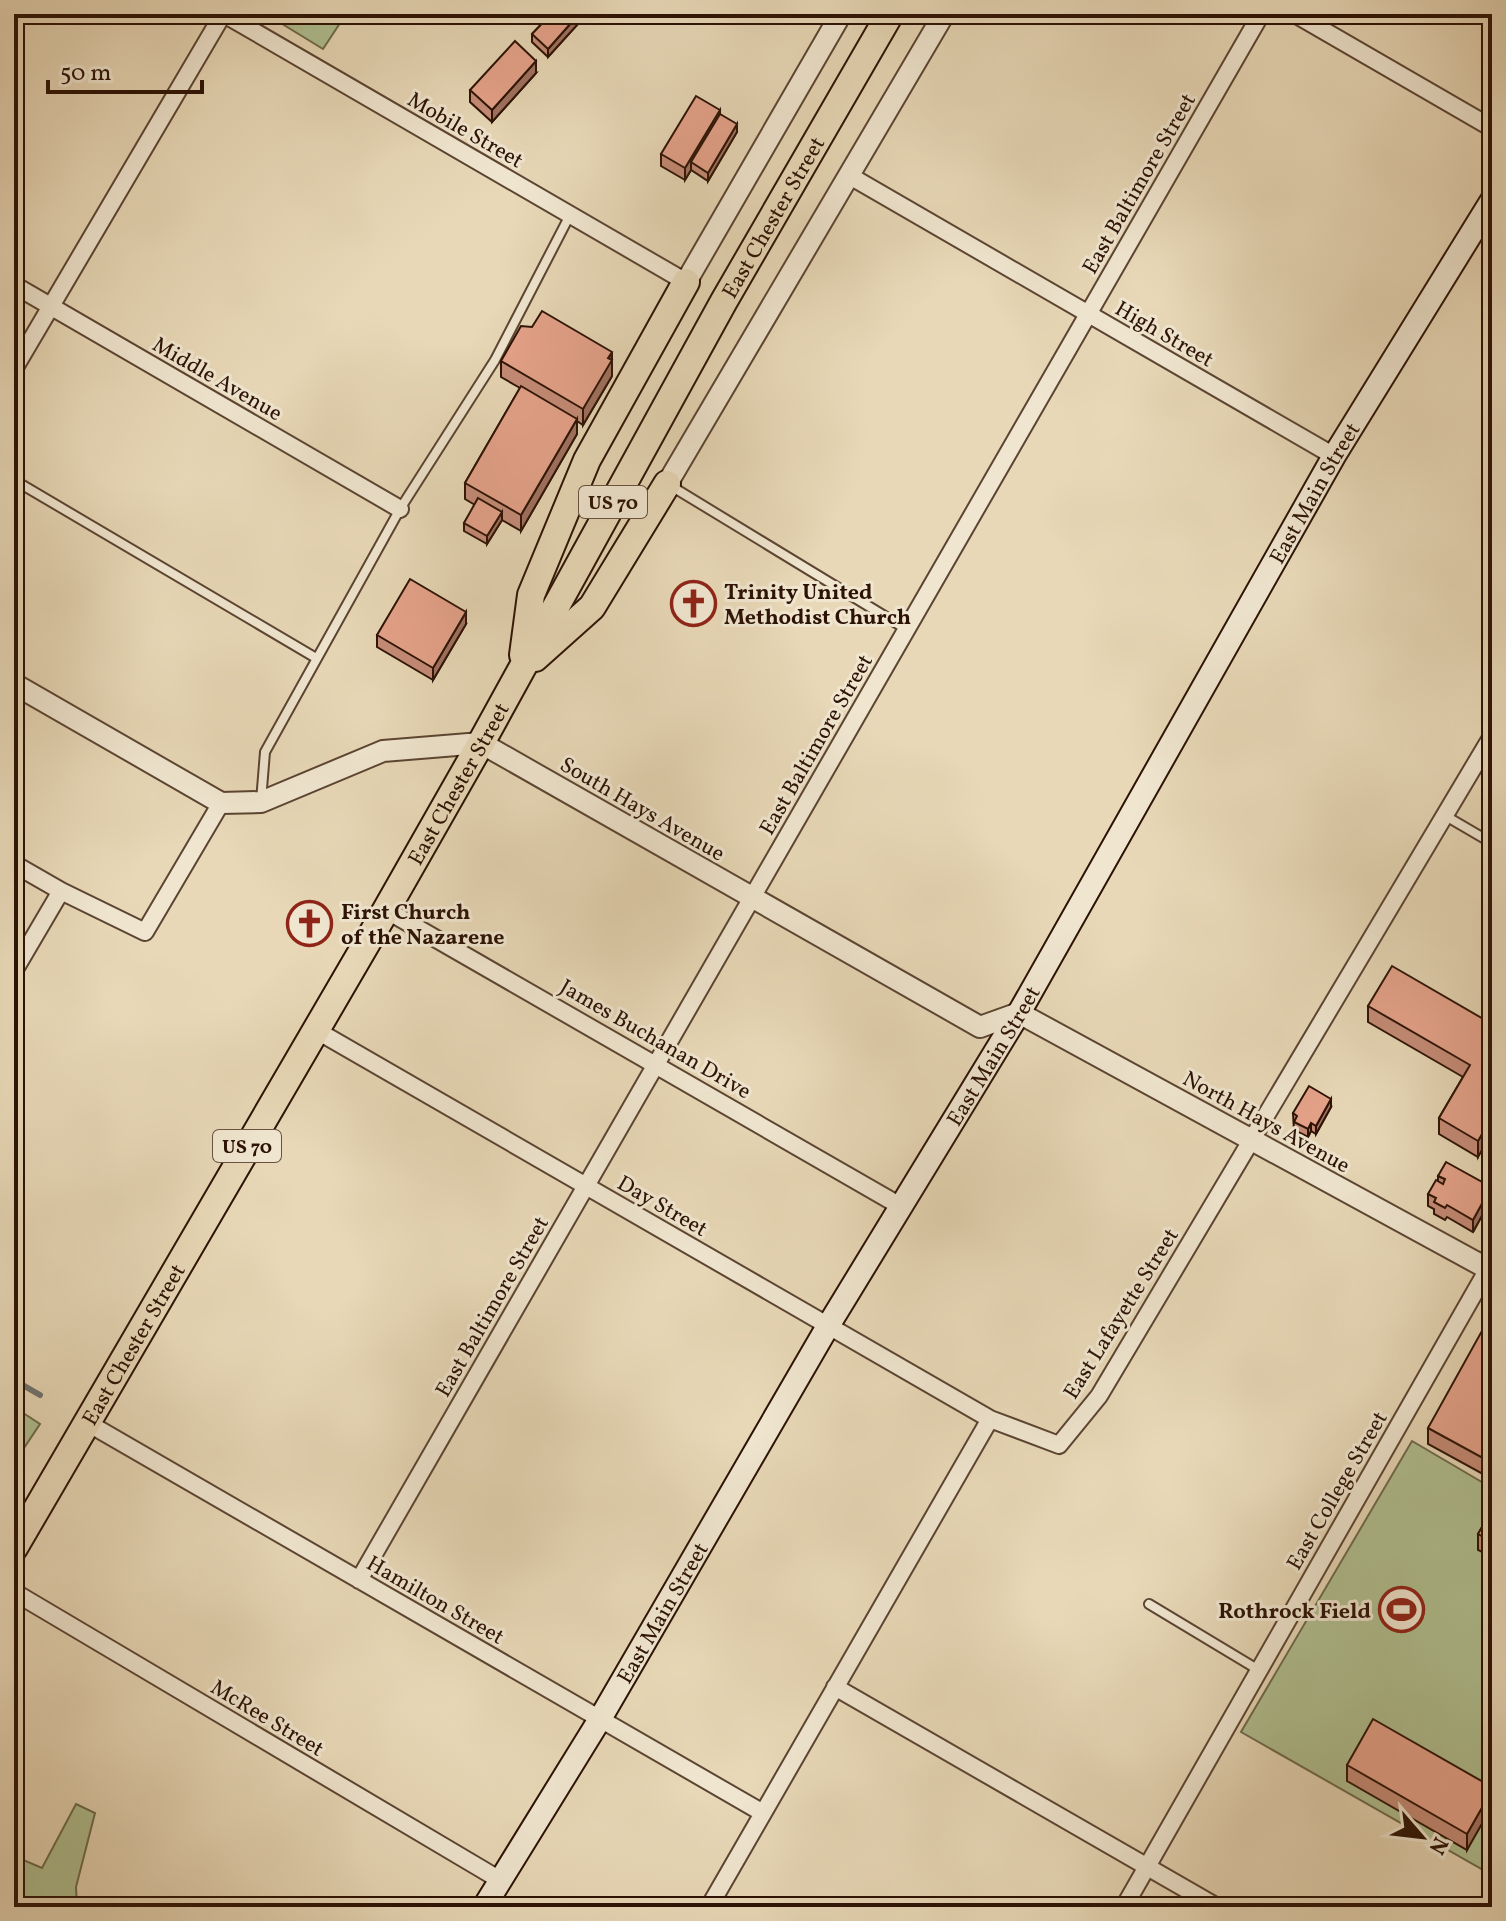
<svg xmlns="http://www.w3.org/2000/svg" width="1506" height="1921" font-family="Vollkorn,serif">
	<rect width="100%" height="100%" fill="#e8d8b7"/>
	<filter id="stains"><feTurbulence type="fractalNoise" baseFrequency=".0025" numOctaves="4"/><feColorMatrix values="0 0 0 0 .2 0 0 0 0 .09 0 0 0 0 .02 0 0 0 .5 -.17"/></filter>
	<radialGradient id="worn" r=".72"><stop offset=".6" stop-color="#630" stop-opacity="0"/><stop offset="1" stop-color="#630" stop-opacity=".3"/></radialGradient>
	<!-- green -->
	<path fill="#b0c092" stroke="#6e694c" stroke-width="2" d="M 266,14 L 346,14 L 323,49 Z
		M 14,1407 L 40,1424 L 14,1463 Z
		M 1412,1441 L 1492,1488 L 1492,1875 L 1241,1732 Z
		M 76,1804 L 95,1813 L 76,1887 L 77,1907 L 14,1907 L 14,1856 L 42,1868 Z"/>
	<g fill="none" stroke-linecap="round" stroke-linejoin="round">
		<!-- stream -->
		<path stroke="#707472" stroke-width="6" d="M 14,1380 L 40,1395"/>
		<defs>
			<path id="service" d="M 14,480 L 316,658
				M 671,486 L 906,629
				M 261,801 L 265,752 L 400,509 L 495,360 L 570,215
				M 1444,815 L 1492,843
				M 1149,1604 L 1257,1669"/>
			<path id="minor" d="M 224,14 L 686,282
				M 1295,14 L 1492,128
				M 850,176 L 1334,456
				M 14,285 L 400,509
				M 14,369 L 223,14
				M 14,864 L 61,891 L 145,932 L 221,803
				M 386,910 L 902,1207
				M 14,971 L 61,891
				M 314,1029 L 990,1419 L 1059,1445 L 1099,1396 L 1492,736
				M 86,1422 L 763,1813
				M 359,1580 L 1261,14
				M 14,1592 L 500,1880
				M 835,1687 L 1217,1907
				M 709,1907 L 990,1419
				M 1124,1907 L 1492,1262"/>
			<path id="tertiary" d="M 686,282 L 841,14
				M 667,484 L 944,14
				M 14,684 L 221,803 L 261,802 L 383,751 L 481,743 L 980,1027 L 1019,1013 L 1492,1271"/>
			<g id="secondary">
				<path id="s1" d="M 484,1907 L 600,1719 L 828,1326 L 1019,1013 L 1334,456 L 1492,200"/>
			</g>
			<g id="trunk">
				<path d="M 523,655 L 531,595 L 587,460 L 686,282"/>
				<path d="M 535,658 L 592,607 L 667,484"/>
				<path id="s2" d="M 14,1548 L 386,910 L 481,743 L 724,301 L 890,14"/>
			</g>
		</defs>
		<!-- service casing -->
		<use href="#service" stroke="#5b4432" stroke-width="12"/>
		<!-- minor casing -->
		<use href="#minor" stroke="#5b4432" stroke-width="20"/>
		<!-- tertiary casing -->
		<use href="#tertiary" stroke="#5b4432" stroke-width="24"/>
		<!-- secondary casing -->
		<use href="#secondary" stroke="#2c1205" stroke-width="26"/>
		<!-- trunk casing -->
		<use href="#trunk" stroke="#2c1205" stroke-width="30"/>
		<!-- service -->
		<use href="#service" stroke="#f0e6d0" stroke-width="8"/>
		<!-- minor -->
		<use href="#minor" stroke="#f0e6d0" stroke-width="16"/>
		<!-- tertiary -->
		<use href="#tertiary" stroke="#f0e6d0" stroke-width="20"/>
		<!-- secondary -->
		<use href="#secondary" stroke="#f0e6d0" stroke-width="22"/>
		<!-- trunk -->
		<use href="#trunk" stroke="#e8d8b7" stroke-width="26"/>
	</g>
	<!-- wall -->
	<path fill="#c68c78" stroke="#2c1205" stroke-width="2" d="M 551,14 L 587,14 L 548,57 L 532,42 L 532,34 Z
		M 536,73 L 492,122 L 470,102 L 470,90 Z
		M 720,114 L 737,132 L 708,181 L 691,170 L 685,180 L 661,166 L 661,154 Z
		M 501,361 L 612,367 L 612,376 L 583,425 L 577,421 L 577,434 L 521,531 L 502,520 L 487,544 L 464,531 L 464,523 L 475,505 L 465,499 L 465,483 L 520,388 L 501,377 Z
		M 466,624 L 433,680 L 377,647 L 377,635 Z
		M 1492,974 L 1492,990 L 1490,989 L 1490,977 Z
		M 1368,1006 L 1492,1024 L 1478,1157 L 1439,1134 L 1439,1118 L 1463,1077 L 1368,1022 Z
		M 1331,1107 L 1316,1134 L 1311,1131 L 1308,1137 L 1294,1130 L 1293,1113 Z
		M 1438,1176 L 1491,1199 L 1473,1232 L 1447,1217 L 1445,1220 L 1434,1214 L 1434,1209 L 1428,1206 L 1428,1194 L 1438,1181 Z
		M 1492,1326 L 1492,1479 L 1428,1444 L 1428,1428 Z
		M 1492,1510 L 1492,1557 L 1478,1550 L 1478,1534 Z
		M 1347,1765 L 1492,1787 L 1467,1850 L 1347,1781 Z"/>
	<!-- shaded-wall -->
	<path fill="#a17261" stroke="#2c1205" stroke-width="2" d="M 579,14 L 587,14 L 548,57 L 548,49 Z
		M 536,61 L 536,73 L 492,122 L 492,110 Z
		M 720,110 L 720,122 L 691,162 L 691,170 L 685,180 L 685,168 Z
		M 737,124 L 737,132 L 708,181 L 708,173 Z
		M 612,352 L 612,376 L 583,425 L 583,409 Z
		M 577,419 L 577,434 L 521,531 L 521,515 Z
		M 502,512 L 502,520 L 487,544 L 487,536 Z
		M 466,612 L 466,624 L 433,680 L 433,668 Z
		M 1331,1099 L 1331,1107 L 1316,1134 L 1316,1126 Z
		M 1492,1117 L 1492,1133 L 1478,1157 L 1478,1141 Z
		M 1311,1123 L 1311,1131 L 1308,1137 L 1308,1129 Z
		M 1491,1187 L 1491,1199 L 1473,1232 L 1473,1220 Z
		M 1492,1790 L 1492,1806 L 1467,1850 L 1467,1834 Z"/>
	<!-- building -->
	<path fill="#e6a38b" stroke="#2c1205" stroke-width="2" d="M 551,14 L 579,14 L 548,49 L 532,34 Z
		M 515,41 L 536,61 L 492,110 L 470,90 Z
		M 696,96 L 720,110 L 685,168 L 661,154 Z
		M 720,114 L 737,124 L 708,173 L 691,162 Z
		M 542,311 L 612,352 L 608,358 L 612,360 L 583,409 L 501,361 L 521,326 L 532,327 Z
		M 521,386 L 577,419 L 521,515 L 465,483 Z
		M 478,498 L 502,512 L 487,536 L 464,523 Z
		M 410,579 L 466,612 L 433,668 L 377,635 Z
		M 1392,966 L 1492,1024 L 1492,1117 L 1478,1141 L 1439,1118 L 1470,1065 L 1368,1006 Z
		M 1309,1086 L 1331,1099 L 1316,1126 L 1311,1123 L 1308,1129 L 1294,1122 L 1297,1116 L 1293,1113 Z
		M 1446,1162 L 1491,1187 L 1473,1220 L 1447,1205 L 1445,1208 L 1434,1202 L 1436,1198 L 1428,1194 L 1436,1180 L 1443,1184 L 1445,1179 L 1438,1176 Z
		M 1492,1326 L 1492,1463 L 1428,1428 L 1483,1329 L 1489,1332 Z
		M 1492,1510 L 1492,1542 L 1478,1534 Z
		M 1373,1719 L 1492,1787 L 1492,1790 L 1467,1834 L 1347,1765 Z"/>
	<!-- icons -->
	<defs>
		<symbol id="church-ring" viewBox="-11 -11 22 22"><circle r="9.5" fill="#f0e6d0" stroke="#8f2418" stroke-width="1.5"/><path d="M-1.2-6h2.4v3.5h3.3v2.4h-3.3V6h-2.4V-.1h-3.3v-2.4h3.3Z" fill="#8f2418"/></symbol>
		<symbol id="stadium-ring" viewBox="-11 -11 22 22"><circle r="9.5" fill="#f0e6d0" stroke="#8f2418" stroke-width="1.5"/><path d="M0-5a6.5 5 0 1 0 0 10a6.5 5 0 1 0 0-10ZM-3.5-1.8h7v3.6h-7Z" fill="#8f2418"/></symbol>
	</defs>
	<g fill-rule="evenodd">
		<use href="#church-ring" x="668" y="578" width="51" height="51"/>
		<use href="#church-ring" x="284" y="898" width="51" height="51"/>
		<use href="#stadium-ring" x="1376" y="1584" width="51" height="51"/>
	</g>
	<g text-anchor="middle" stroke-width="6" stroke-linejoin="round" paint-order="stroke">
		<!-- shield labels -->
		<g fill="#f0e6d0" stroke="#675242" stroke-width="2">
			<rect x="579" y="486" width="68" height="32" rx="6"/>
			<rect x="213" y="1130" width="68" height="32" rx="6"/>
		</g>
		<g font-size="20" font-weight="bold" fill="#2c1205">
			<text x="613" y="509">US 70</text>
			<text x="247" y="1153">US 70</text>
		</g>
		<!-- street labels -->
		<g font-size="22" fill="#2c1205" stroke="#f0e6d0">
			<text transform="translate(466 129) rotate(30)" y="8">Mobile Street</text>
			<text transform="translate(1138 183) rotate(-60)" y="8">East Baltimore Street</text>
			<text dy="8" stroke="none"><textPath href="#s2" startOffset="1532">East Chester Street</textPath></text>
			<text transform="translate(1165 333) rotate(30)" y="8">High Street</text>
			<text transform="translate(218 378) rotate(30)" y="8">Middle Avenue</text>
			<text dy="8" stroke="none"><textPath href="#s1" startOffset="1640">East Main Street</textPath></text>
			<text transform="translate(815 744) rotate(-60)" y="8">East Baltimore Street</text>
			<text dy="8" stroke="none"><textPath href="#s2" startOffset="884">East Chester Street</textPath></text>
			<text transform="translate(643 808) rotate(30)" y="8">South Hays Avenue</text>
			<text transform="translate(656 1038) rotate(30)" y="8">James Buchanan Drive</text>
			<text dy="8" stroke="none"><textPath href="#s1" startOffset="992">East Main Street</textPath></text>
			<text transform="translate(1267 1121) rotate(29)" y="8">North Hays Avenue</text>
			<text transform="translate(663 1205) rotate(30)" y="8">Day Street</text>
			<text transform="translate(491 1306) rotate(-60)" y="8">East Baltimore Street</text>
			<text transform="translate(1120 1313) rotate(-58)" y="8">East Lafayette Street</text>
			<text dy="8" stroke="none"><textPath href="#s2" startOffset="236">East Chester Street</textPath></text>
			<text transform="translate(1336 1490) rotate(-60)" y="8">East College Street</text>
			<text transform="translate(436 1599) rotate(30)" y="8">Hamilton Street</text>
			<text dy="8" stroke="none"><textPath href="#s1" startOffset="344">East Main Street</textPath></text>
			<text transform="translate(268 1717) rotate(31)" y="8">McRee Street</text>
		</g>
		<!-- poi labels -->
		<g font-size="22" font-weight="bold" fill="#2c1205" stroke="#f0e6d0" text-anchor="start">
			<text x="724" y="599">Trinity United<tspan x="724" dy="25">Methodist Church</tspan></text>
			<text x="341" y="919">First Church<tspan x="341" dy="25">of the Nazarene</tspan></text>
			<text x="1371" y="1618" text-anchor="end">Rothrock Field</text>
		</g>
	</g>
	<!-- margin -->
	<rect width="1506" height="1921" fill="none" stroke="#e8d8b7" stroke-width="48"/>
	<rect x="16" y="16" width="1474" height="1889" fill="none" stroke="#2c1205" stroke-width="4"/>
	<rect x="24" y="24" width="1458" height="1873" fill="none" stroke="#2c1205" stroke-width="2"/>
	<!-- north arrow -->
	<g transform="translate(1422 1837) rotate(118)" stroke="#f0e6d0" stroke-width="6" paint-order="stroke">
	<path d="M0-6L14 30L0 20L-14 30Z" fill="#2c1205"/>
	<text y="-12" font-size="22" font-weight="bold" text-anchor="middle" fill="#2c1205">N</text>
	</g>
	<!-- scale -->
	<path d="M48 80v12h154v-12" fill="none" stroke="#2c1205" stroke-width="4"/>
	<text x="60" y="80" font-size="24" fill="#2c1205" stroke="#f0e6d0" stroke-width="6" paint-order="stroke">50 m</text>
	<rect width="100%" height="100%" filter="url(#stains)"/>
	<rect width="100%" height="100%" fill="url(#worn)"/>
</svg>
